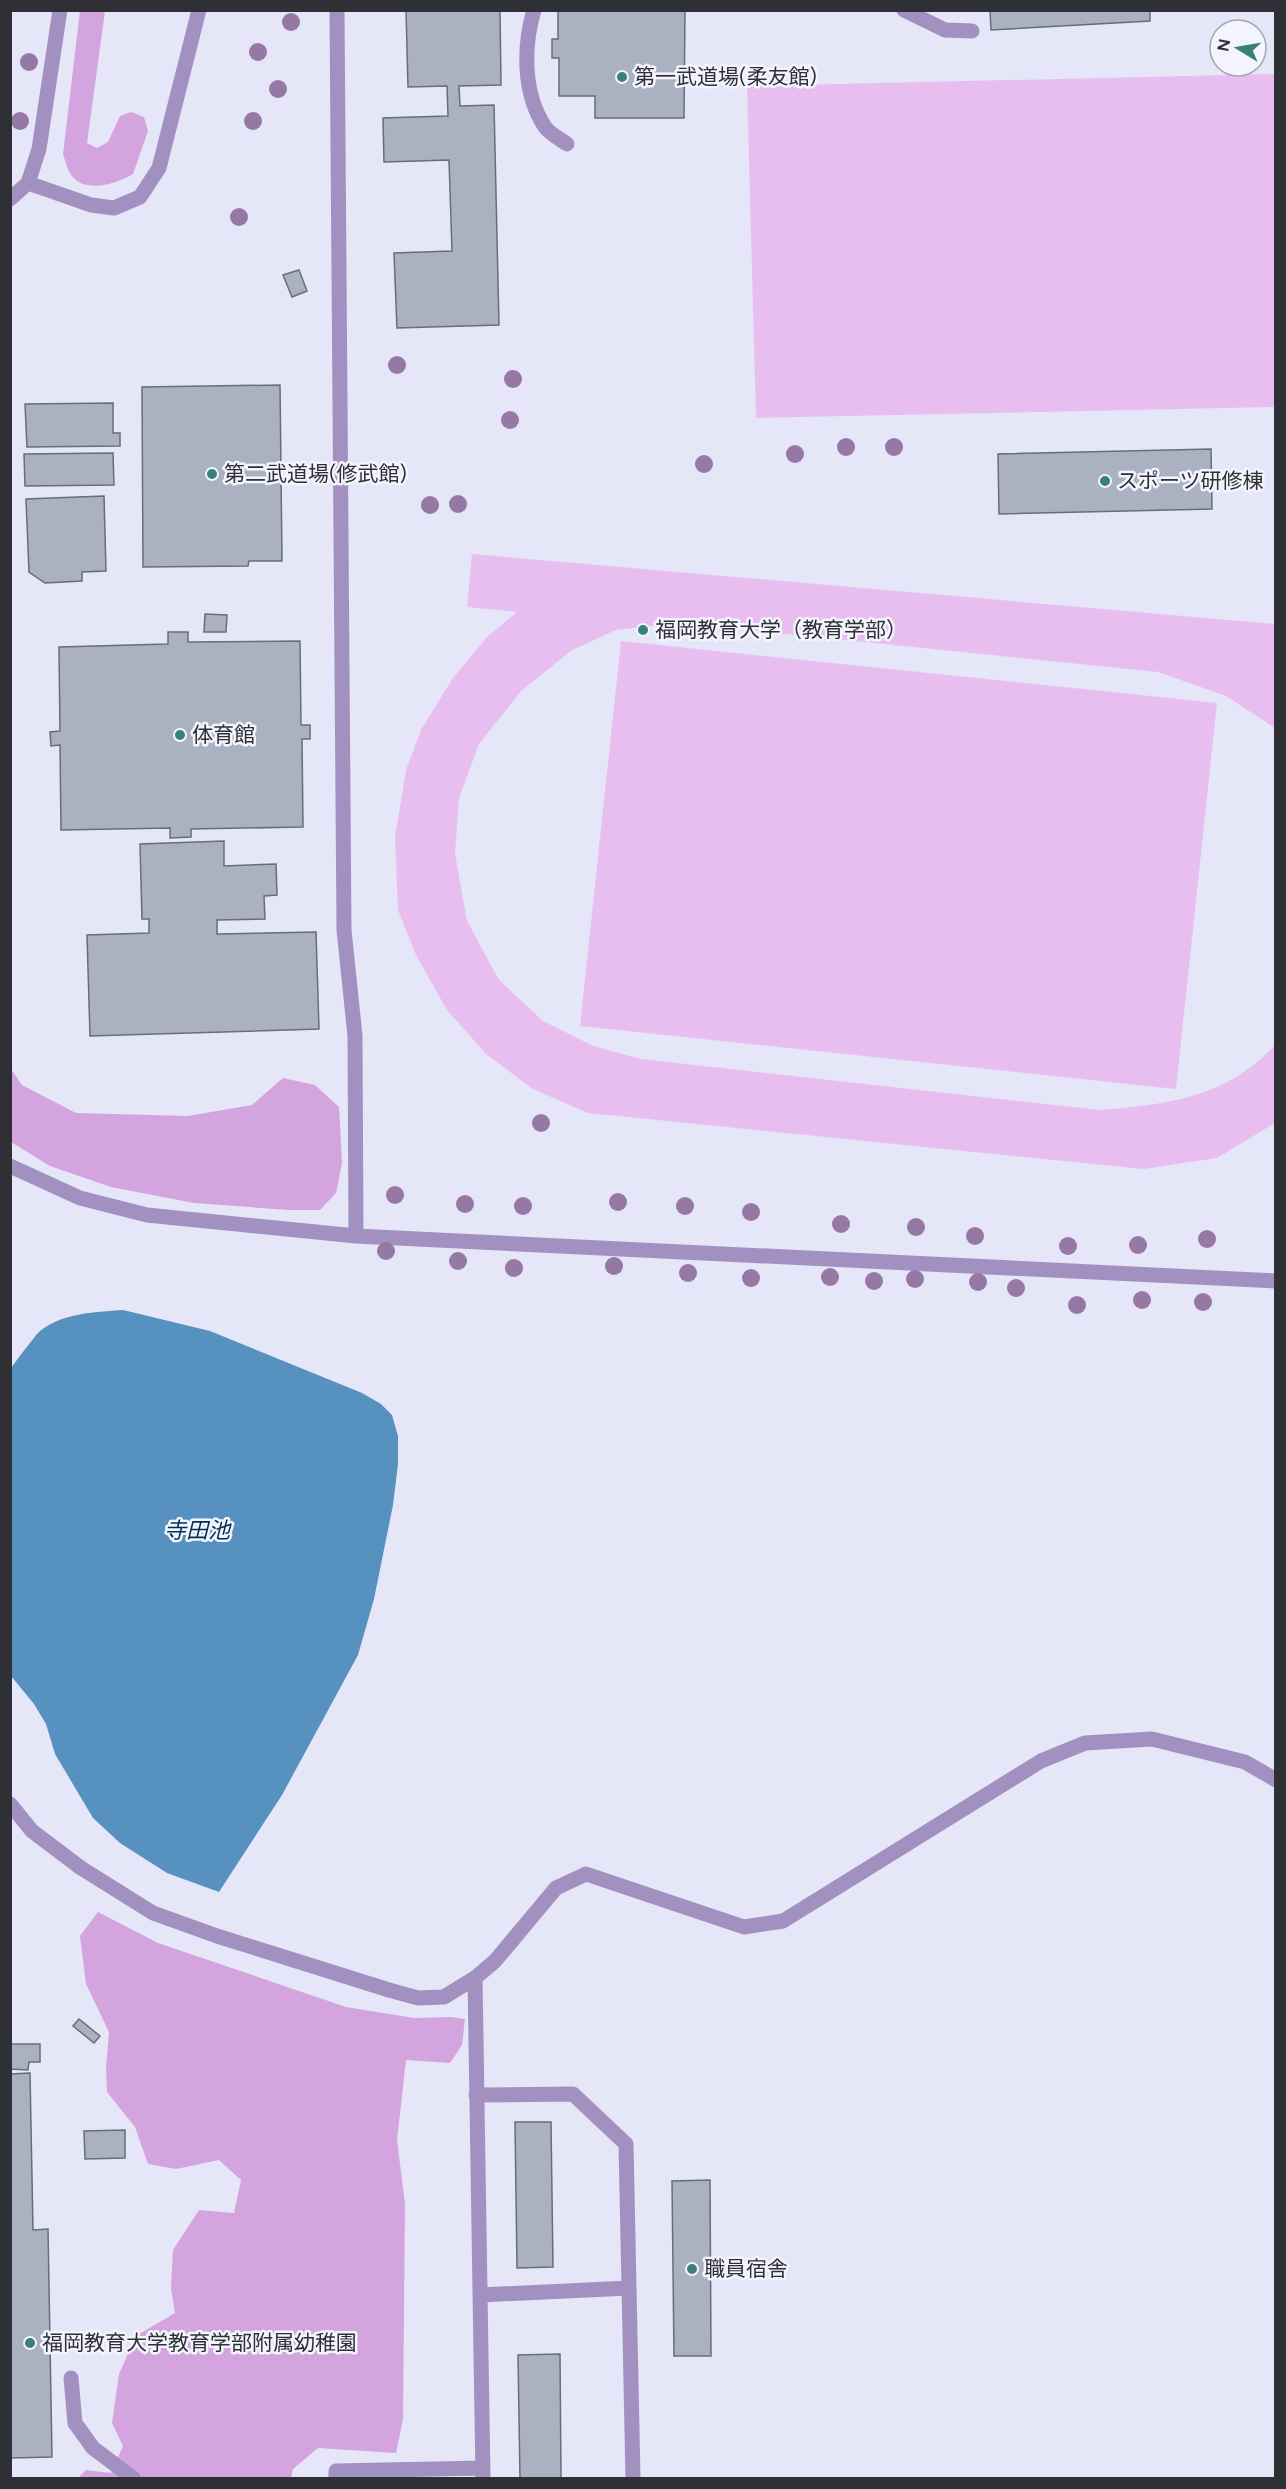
<svg xmlns="http://www.w3.org/2000/svg" width="1286" height="2489" font-family="Figtree,'Noto Sans JP',sans-serif">
	<rect width="100%" height="100%" fill="#e5e6f7"/>
	<!-- green -->
	<path fill="#e8bef1" d="M 1275,74 L 1275,407 L 756,418 L 747,86 Z
		M 472,554 L 1275,624 L 1275,728 L 1226,696 L 1158,672 L 678,623 L 616,630 L 572,650 L 521,691 L 479,744 L 459,798 L 455,854 L 467,921 L 499,980 L 543,1021 L 593,1046 L 641,1059 L 1100,1110 C 1168,1104 1226,1098 1275,1045 L 1275,1123 L 1217,1158 L 1143,1169 L 588,1113 L 533,1089 L 486,1054 L 447,1010 L 416,955 L 398,910 L 395,837 L 406,770 L 421,730 L 453,678 L 486,638 L 517,612 L 467,607 Z
		M 621,641 L 1217,703 L 1176,1089 L 580,1026 Z"/>
	<!-- forest -->
	<path fill="#d3a4dd" d="M 80,11 L 105,11 L 87,143 L 97,148 L 108,142 L 120,116 L 131,112 L 144,117 L 148,131 L 133,174 C 116,184 83,195 70,173 C 67,168 65,160 63,154 Z
		M 11,1069 L 22,1085 L 76,1113 L 188,1116 L 252,1105 L 283,1078 L 315,1085 L 339,1107 L 342,1163 L 336,1193 L 320,1210 L 288,1210 L 194,1203 L 111,1187 L 50,1166 L 11,1142 Z
		M 98,1912 L 158,1943 L 346,2007 L 414,2018 L 451,2017 L 465,2019 L 462,2045 L 450,2063 L 406,2060 L 397,2140 L 405,2204 L 403,2419 L 396,2453 L 318,2448 L 293,2469 L 291,2478 L 78,2478 L 86,2470 L 111,2473 L 123,2446 L 112,2423 L 119,2374 L 136,2336 L 175,2313 L 171,2289 L 173,2250 L 199,2210 L 234,2213 L 241,2180 L 219,2160 L 176,2169 L 148,2164 L 135,2127 L 107,2092 L 106,2068 L 109,2032 L 86,1984 L 80,1936 Z"/>
	<!-- water -->
	<path fill="#5791c0" d="M 123,1310 L 210,1331 L 362,1393 L 381,1404 L 392,1415 L 398,1436 L 398,1464 L 393,1505 L 374,1599 L 358,1655 L 282,1795 L 219,1892 L 167,1873 L 120,1843 L 93,1818 L 55,1754 L 46,1724 L 34,1704 L 11,1676 L 11,1368 C 19,1357 28,1345 37,1334 C 58,1313 95,1312 123,1310 Z"/>
	<!-- building -->
	<path fill="#aab1c0" stroke="#676d7b" stroke-width="1.5" d="M 406,10 L 500,10 L 501,85 L 459,86 L 460,106 L 494,105 L 499,325 L 397,328 L 394,253 L 452,251 L 449,160 L 384,162 L 383,118 L 448,116 L 447,86 L 408,87 Z
		M 558,10 L 685,10 L 684,118 L 595,118 L 595,96 L 559,96 L 559,58 L 552,58 L 552,39 L 558,39 Z
		M 990,10 L 1150,10 L 1150,21 L 991,30 Z
		M 299,270 L 307,291 L 292,297 L 283,275 Z
		M 280,385 L 282,561 L 249,561 L 248,566 L 143,567 L 142,387 Z
		M 113,403 L 113,433 L 120,433 L 120,446 L 27,447 L 25,404 Z
		M 1211,449 L 1212,509 L 999,514 L 998,454 Z
		M 113,453 L 114,485 L 25,486 L 24,454 Z
		M 104,496 L 106,571 L 82,572 L 82,581 L 45,583 L 29,572 L 26,499 Z
		M 205,614 L 227,615 L 226,632 L 204,632 Z
		M 168,632 L 188,632 L 188,642 L 300,641 L 301,725 L 310,725 L 310,739 L 302,739 L 303,827 L 191,829 L 191,837 L 170,838 L 170,828 L 61,830 L 60,745 L 51,746 L 50,732 L 60,731 L 59,647 L 168,644 Z
		M 224,841 L 224,866 L 276,864 L 277,895 L 264,896 L 265,919 L 217,920 L 217,934 L 316,932 L 319,1029 L 90,1036 L 87,935 L 149,933 L 149,919 L 142,919 L 140,844 Z
		M 79,2019 L 100,2036 L 94,2043 L 73,2026 Z
		M 10,2044 L 40,2044 L 40,2062 L 29,2062 L 28,2070 L 10,2069 Z
		M 30,2073 L 33,2230 L 48,2229 L 52,2457 L 10,2458 L 10,2074 Z
		M 515,2122 L 551,2122 L 553,2267 L 517,2268 Z
		M 125,2130 L 125,2158 L 85,2159 L 84,2131 Z
		M 710,2180 L 711,2356 L 674,2356 L 672,2181 Z
		M 560,2354 L 561,2478 L 520,2478 L 518,2355 Z"/>
	<g fill="none" stroke-linecap="round" stroke-linejoin="round">
		<!-- minor -->
		<path stroke="#a291c0" stroke-width="15" d="M 337,10 L 344,930 L 355,1036 L 356,1236
			M 534,10 C 523,47 523,94 545,127 C 550,134 560,139 567,144
			M 904,10 L 945,30 L 972,31
			M 28,183 L 91,205 L 114,208 L 140,197 L 159,168 L 199,10
			M 10,199 L 28,183 L 39,149 L 60,10
			M 10,1166 L 80,1198 L 147,1215 L 356,1236 L 1276,1281
			M 10,1804 L 32,1831 L 81,1868 L 153,1913 L 217,1936 L 389,1990 L 418,1998 L 444,1997 L 475,1978 L 495,1961 L 556,1888 L 586,1874 L 744,1927 L 783,1921 L 1041,1761 L 1085,1743 L 1152,1739 L 1245,1762 L 1276,1780
			M 475,1978 L 483,2478
			M 476,2095 L 573,2094 L 626,2144 L 633,2478
			M 480,2295 L 629,2288
			M 71,2378 L 75,2423 L 93,2448 L 133,2478
			M 336,2478 L 336,2471 L 483,2468"/>
	</g>
	<!-- trees -->
	<g fill="#9678a5">
		<circle cx="291" cy="22" r="9"/>
		<circle cx="258" cy="52" r="9"/>
		<circle cx="29" cy="62" r="9"/>
		<circle cx="278" cy="89" r="9"/>
		<circle cx="20" cy="121" r="9"/>
		<circle cx="253" cy="121" r="9"/>
		<circle cx="239" cy="217" r="9"/>
		<circle cx="397" cy="365" r="9"/>
		<circle cx="513" cy="379" r="9"/>
		<circle cx="510" cy="420" r="9"/>
		<circle cx="846" cy="447" r="9"/>
		<circle cx="894" cy="447" r="9"/>
		<circle cx="795" cy="454" r="9"/>
		<circle cx="704" cy="464" r="9"/>
		<circle cx="458" cy="504" r="9"/>
		<circle cx="430" cy="505" r="9"/>
		<circle cx="541" cy="1123" r="9"/>
		<circle cx="395" cy="1195" r="9"/>
		<circle cx="618" cy="1202" r="9"/>
		<circle cx="465" cy="1204" r="9"/>
		<circle cx="523" cy="1206" r="9"/>
		<circle cx="685" cy="1206" r="9"/>
		<circle cx="751" cy="1212" r="9"/>
		<circle cx="841" cy="1224" r="9"/>
		<circle cx="916" cy="1227" r="9"/>
		<circle cx="975" cy="1236" r="9"/>
		<circle cx="1207" cy="1239" r="9"/>
		<circle cx="1138" cy="1245" r="9"/>
		<circle cx="1068" cy="1246" r="9"/>
		<circle cx="386" cy="1251" r="9"/>
		<circle cx="458" cy="1261" r="9"/>
		<circle cx="614" cy="1266" r="9"/>
		<circle cx="514" cy="1268" r="9"/>
		<circle cx="688" cy="1273" r="9"/>
		<circle cx="830" cy="1277" r="9"/>
		<circle cx="751" cy="1278" r="9"/>
		<circle cx="915" cy="1279" r="9"/>
		<circle cx="874" cy="1281" r="9"/>
		<circle cx="978" cy="1282" r="9"/>
		<circle cx="1016" cy="1288" r="9"/>
		<circle cx="1142" cy="1300" r="9"/>
		<circle cx="1203" cy="1302" r="9"/>
		<circle cx="1077" cy="1305" r="9"/>
	</g>
	<!-- markers -->
	<g fill="#39807b" stroke="#f3f4fe" stroke-width="2">
		<circle cx="622" cy="77" r="6"/>
		<circle cx="212" cy="474" r="6"/>
		<circle cx="1105" cy="481" r="6"/>
		<circle cx="643" cy="630" r="6"/>
		<circle cx="180" cy="735" r="6"/>
		<circle cx="692" cy="2269" r="6"/>
		<circle cx="30" cy="2343" r="6"/>
	</g>
	<g text-anchor="middle" stroke-width="5" stroke-linejoin="round" paint-order="stroke">
		<!-- poi labels -->
		<g font-size="21" fill="#2f2f36" stroke="#f3f4fe" text-anchor="start">
			<text x="634" y="84">第一武道場(柔友館)</text>
			<text x="224" y="481">第二武道場(修武館)</text>
			<text x="1117" y="488">スポーツ研修棟</text>
			<text x="655" y="637">福岡教育大学（教育学部）</text>
			<text x="192" y="742">体育館</text>
			<text x="704" y="2276">職員宿舎</text>
			<text x="42" y="2350">福岡教育大学教育学部附属幼稚園</text>
		</g>
		<!-- water labels -->
		<g font-size="22" font-style="italic" fill="#012f4f" stroke="#f3f4fe">
			<text x="197" y="1538">寺田池</text>
		</g>
	</g>
	<!-- border -->
	<rect width="1286" height="2489" fill="none" stroke="#2f2f36" stroke-width="24"/>
	<!-- north arrow -->
	<g transform="translate(1238 48) rotate(281)"><circle r="28" fill="#f3f4fe" stroke="#a5a5ae" stroke-width="1.5"/>
	<path d="M0-4.5L10 22L0 15L-10 22Z" fill="#39807b"/>
	<text y="-9" font-size="16" font-weight="bold" text-anchor="middle" fill="#2f2f36">N</text>
	</g>
</svg>
